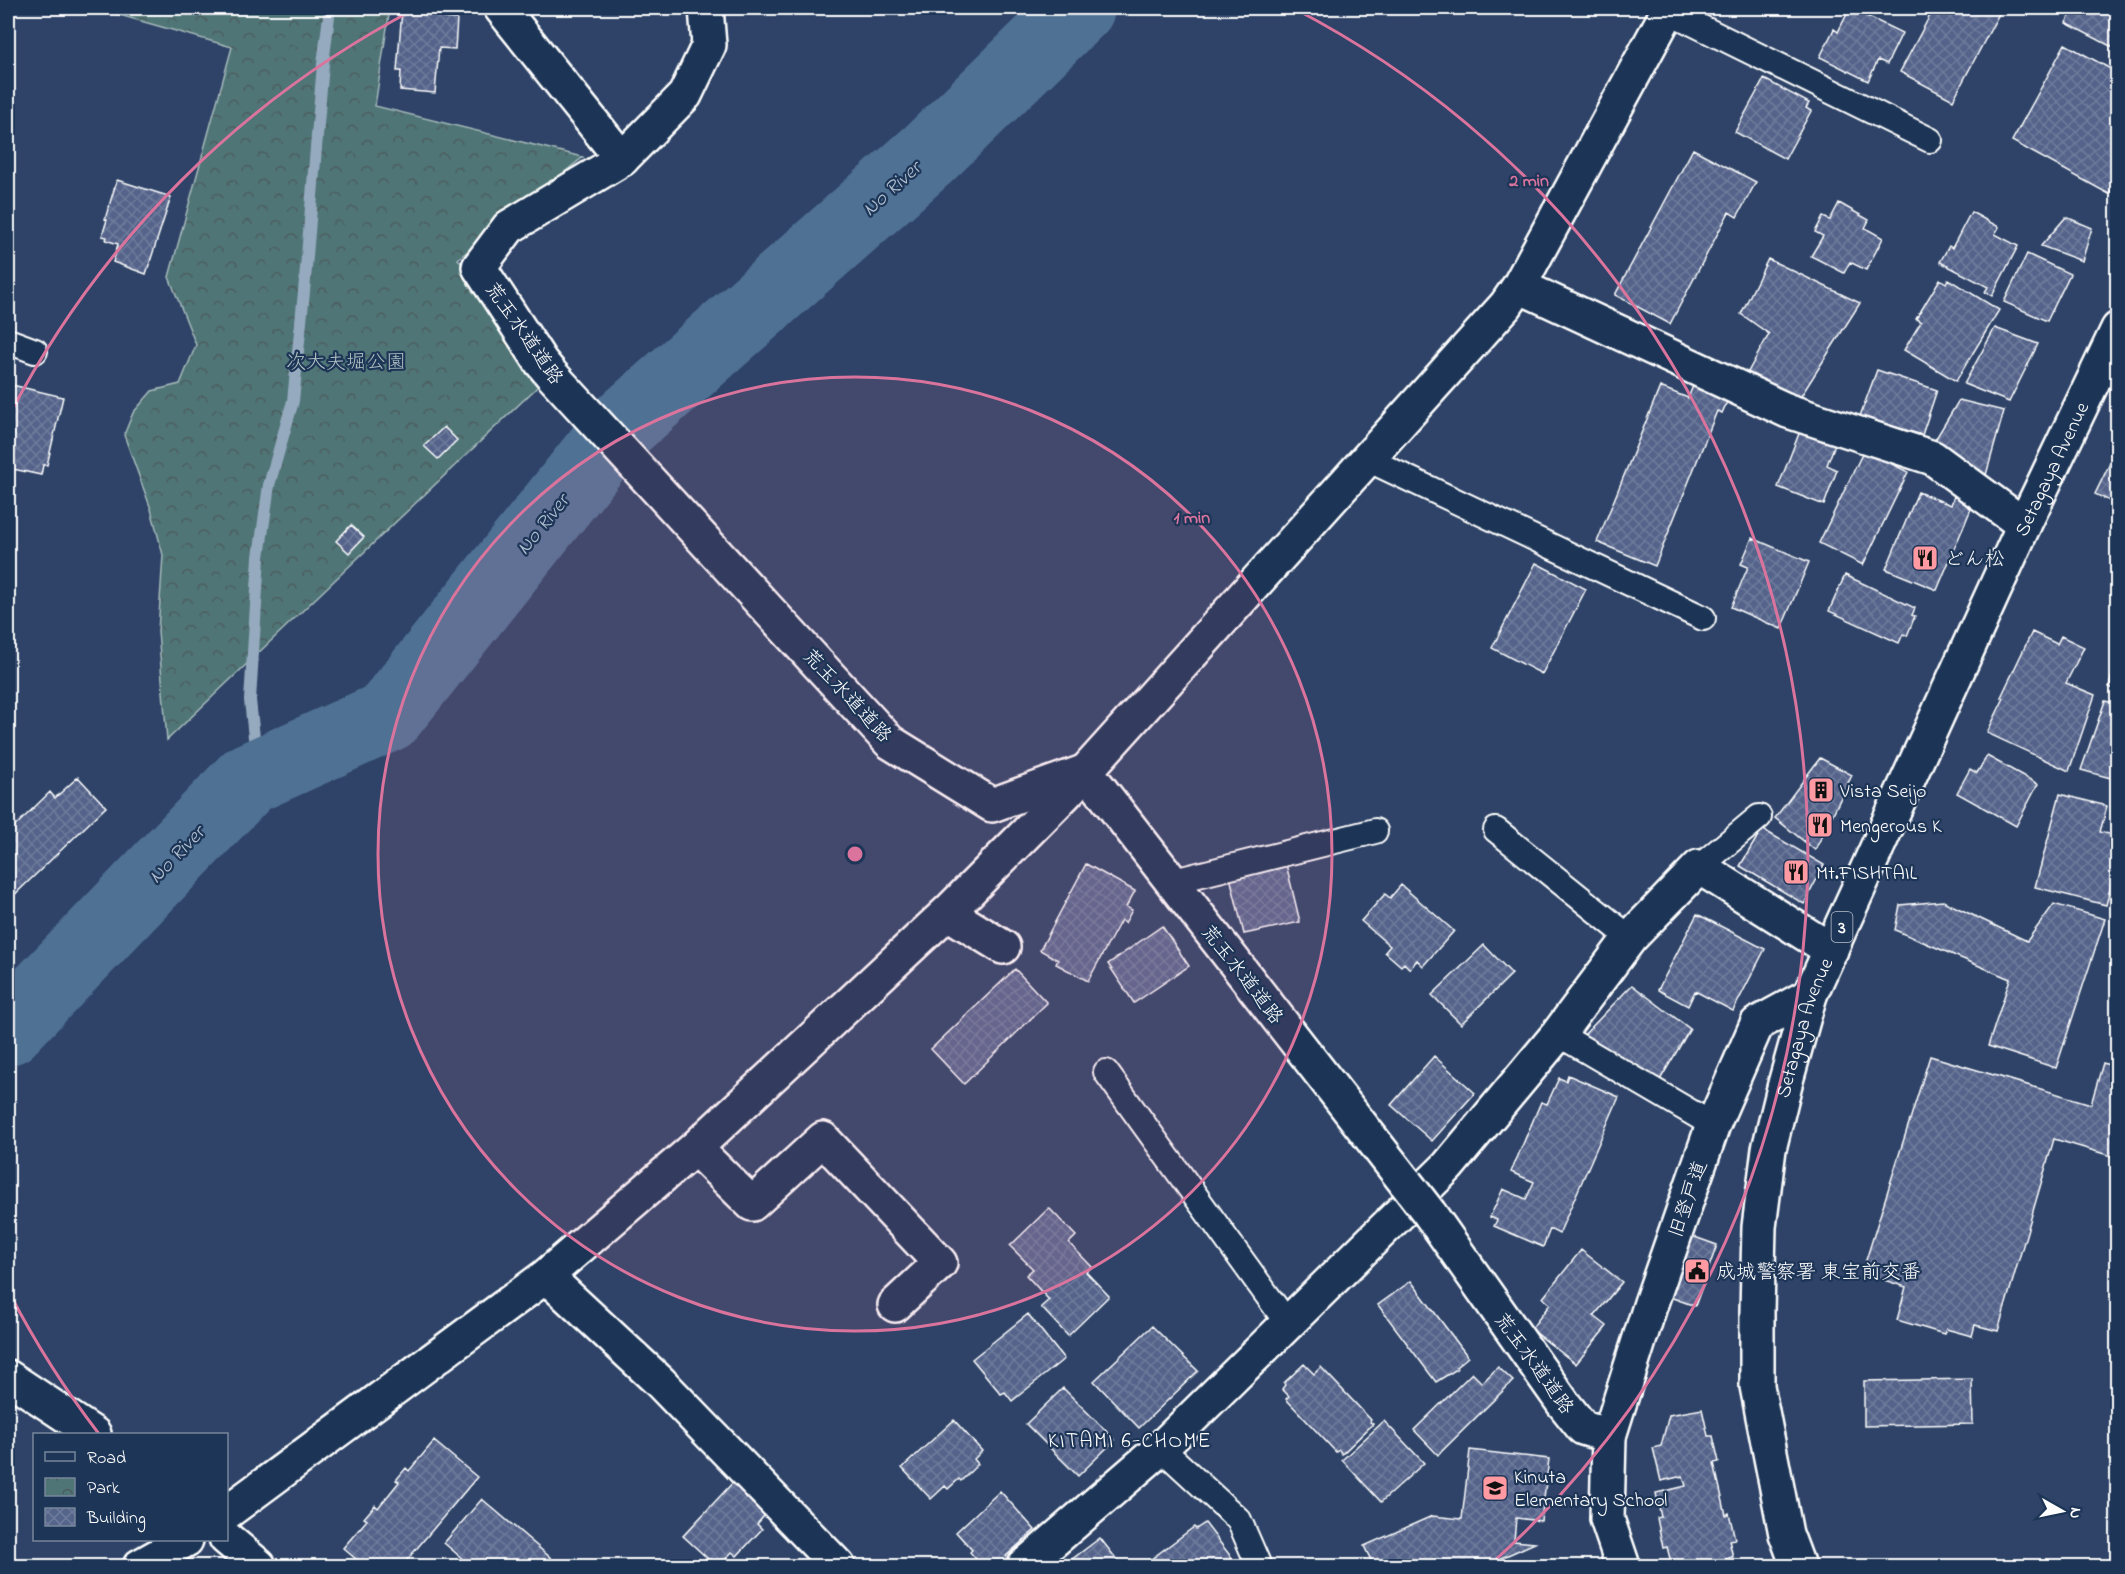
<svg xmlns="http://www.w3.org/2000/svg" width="2125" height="1574" font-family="'Indie Flower','Klee One',sans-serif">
	<defs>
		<pattern id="park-crowns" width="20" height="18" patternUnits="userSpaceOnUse" patternTransform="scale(1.5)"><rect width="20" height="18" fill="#4f7577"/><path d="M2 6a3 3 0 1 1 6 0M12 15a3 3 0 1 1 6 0" fill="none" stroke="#4d5c5d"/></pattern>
		<pattern id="building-cross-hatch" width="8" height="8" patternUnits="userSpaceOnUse" patternTransform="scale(1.5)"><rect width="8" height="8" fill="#55648b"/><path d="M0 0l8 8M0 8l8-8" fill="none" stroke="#6e7b9c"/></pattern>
	</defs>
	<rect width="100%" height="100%" fill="#2e4367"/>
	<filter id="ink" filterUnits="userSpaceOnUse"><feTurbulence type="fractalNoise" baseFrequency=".0167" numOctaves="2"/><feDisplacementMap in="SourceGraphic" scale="12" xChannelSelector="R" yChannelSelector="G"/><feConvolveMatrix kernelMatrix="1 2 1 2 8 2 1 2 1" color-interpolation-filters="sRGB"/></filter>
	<g filter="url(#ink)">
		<!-- park -->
		<path fill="url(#park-crowns)" stroke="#a7babb" stroke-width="1.5" d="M 95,8 L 390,8 L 375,106 L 583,157 L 458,259 L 551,374 L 167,740 L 158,631 L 163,555 L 151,509 L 124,435 L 133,413 L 152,391 L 180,384 L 196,345 L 169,277 L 232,47 Z"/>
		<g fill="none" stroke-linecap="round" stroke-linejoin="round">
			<!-- stream -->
			<path stroke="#96aabf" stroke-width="12" d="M 258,775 L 250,700 L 259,557 L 269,485 L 293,401 L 304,292 L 323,64 L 330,8"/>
			<!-- river -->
			<path stroke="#507194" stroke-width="72" d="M 8,1029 L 248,779 L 388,716 L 615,432 L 929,154 L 1079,8"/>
		</g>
		<!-- building -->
		<path fill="url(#building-cross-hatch)" stroke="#fff" stroke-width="1.5" d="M 1850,8 L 1902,33 L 1887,64 L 1878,60 L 1868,81 L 1820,57 L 1834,29 L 1838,32 Z
			M 1934,8 L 2002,8 L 1953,100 L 1900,72 Z
			M 2074,8 L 2118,8 L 2118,50 L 2066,23 Z
			M 402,10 L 444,13 L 444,18 L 457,19 L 455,49 L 439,48 L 435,93 L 400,90 L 401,71 L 397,71 Z
			M 2065,44 L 2118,73 L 2118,179 L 2109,194 L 2012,141 Z
			M 1764,79 L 1809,103 L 1806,108 L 1811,111 L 1785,159 L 1735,132 Z
			M 1693,149 L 1756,182 L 1737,217 L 1729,212 L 1670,324 L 1615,295 Z
			M 117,180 L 171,197 L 146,274 L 113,262 L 118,244 L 106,240 L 107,237 L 102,236 L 107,220 L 105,219 Z
			M 1839,203 L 1869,220 L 1865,228 L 1883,238 L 1866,270 L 1850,262 L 1844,273 L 1811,256 L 1823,236 L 1815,232 L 1823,217 L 1830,220 Z
			M 1971,212 L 1999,227 L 1995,234 L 2018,246 L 1992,296 L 1985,292 L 1988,287 L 1940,262 L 1949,246 L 1952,248 Z
			M 2066,217 L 2092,228 L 2082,261 L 2041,246 Z
			M 2027,254 L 2070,274 L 2047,321 L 2004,302 Z
			M 1768,259 L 1860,303 L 1796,404 L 1748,372 L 1769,334 L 1741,314 Z
			M 1940,279 L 1946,283 L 1948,279 L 1999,310 L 1956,381 L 1904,350 L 1921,322 L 1916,319 Z
			M 1995,328 L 2038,344 L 2009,402 L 1964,384 Z
			M 1877,370 L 1937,390 L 1922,435 L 1860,416 Z
			M 12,385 L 63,397 L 47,465 L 43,465 L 41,475 L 8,468 L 8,406 Z
			M 1693,386 L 1728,400 L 1722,413 L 1717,411 L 1655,566 L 1597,542 L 1660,387 L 1688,398 Z
			M 1959,400 L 2004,411 L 1986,475 L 1932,445 Z
			M 1802,426 L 1837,439 L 1827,465 L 1837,470 L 1824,505 L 1778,487 Z
			M 444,427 L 457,440 L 438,459 L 424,446 Z
			M 2118,447 L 2118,505 L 2095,494 Z
			M 1864,450 L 1908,472 L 1863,565 L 1819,543 Z
			M 1918,492 L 1951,505 L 1954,496 L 1973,504 L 1937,590 L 1886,569 Z
			M 351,525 L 364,537 L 349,553 L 336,541 Z
			M 1752,538 L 1809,562 L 1781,629 L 1731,607 L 1748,567 L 1741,564 Z
			M 1536,563 L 1586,589 L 1542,674 L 1492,648 Z
			M 1845,575 L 1915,608 L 1912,615 L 1915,616 L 1907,636 L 1903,634 L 1899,643 L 1829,611 Z
			M 2032,632 L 2057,644 L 2061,636 L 2084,647 L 2066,683 L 2095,695 L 2069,771 L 1987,733 L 2004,698 L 2001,697 Z
			M 2118,652 L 2118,690 L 2109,687 Z
			M 2105,701 L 2118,704 L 2118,780 L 2081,770 Z
			M 1987,756 L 2038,784 L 2016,826 L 1957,793 L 1970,769 L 1977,773 Z
			M 1820,758 L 1852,775 L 1815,850 L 1775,818 Z
			M 78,777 L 106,807 L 8,901 L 8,833 L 50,792 L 55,798 Z
			M 2060,794 L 2107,806 L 2100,832 L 2118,836 L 2118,858 L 2106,905 L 2035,887 Z
			M 1762,829 L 1824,865 L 1804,904 L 1740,866 Z
			M 1086,864 L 1135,891 L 1126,907 L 1132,910 L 1125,923 L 1121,920 L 1088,981 L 1056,964 L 1058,960 L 1040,950 Z
			M 1286,864 L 1300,922 L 1244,934 L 1230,877 Z
			M 1401,885 L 1454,931 L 1423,966 L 1417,960 L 1410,969 L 1404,963 L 1401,966 L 1385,952 L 1390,946 L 1361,921 L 1385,894 L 1390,898 Z
			M 1943,901 L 2027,941 L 2054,904 L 2105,919 L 2056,1068 L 1988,1046 L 2010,979 L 1895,930 L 1900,905 Z
			M 1697,914 L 1765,949 L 1733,1011 L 1695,991 L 1688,1006 L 1658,990 Z
			M 1162,926 L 1189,966 L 1134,1003 L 1108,964 Z
			M 1484,945 L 1512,974 L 1461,1024 L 1432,995 Z
			M 1015,969 L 1047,1003 L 964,1084 L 931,1049 Z
			M 1632,985 L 1690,1029 L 1660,1080 L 1582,1037 Z
			M 2118,1035 L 2118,1158 L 2054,1139 L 1998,1331 L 1975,1325 L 1972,1336 L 1946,1329 L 1944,1334 L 1897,1320 L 1906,1287 L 1862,1273 L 1930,1056 L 2091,1104 L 2103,1063 L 2109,1065 Z
			M 1434,1056 L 1475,1093 L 1432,1141 L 1391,1105 Z
			M 1568,1075 L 1619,1097 L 1559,1234 L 1550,1229 L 1543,1247 L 1494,1226 L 1497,1220 L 1490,1217 L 1503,1189 L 1526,1199 L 1534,1182 L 1511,1172 L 1541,1102 L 1547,1104 L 1559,1078 L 1566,1081 Z
			M 1049,1208 L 1076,1236 L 1069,1243 L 1092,1267 L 1086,1272 L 1109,1296 L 1068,1336 L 1041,1307 L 1049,1300 L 1026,1275 L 1033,1269 L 1010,1246 Z
			M 1689,1235 L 1717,1245 L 1695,1306 L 1667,1296 Z
			M 1581,1250 L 1622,1282 L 1594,1316 L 1607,1326 L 1576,1364 L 1531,1329 L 1550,1304 L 1543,1298 Z
			M 1411,1281 L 1468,1357 L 1456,1367 L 1457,1369 L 1436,1382 L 1378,1305 Z
			M 1028,1314 L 1064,1359 L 1012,1401 L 1005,1392 L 1001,1394 L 972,1359 Z
			M 1152,1326 L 1198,1371 L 1139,1428 L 1094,1381 Z
			M 1304,1364 L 1314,1374 L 1321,1367 L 1371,1420 L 1370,1422 L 1373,1424 L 1342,1454 L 1339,1450 L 1336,1452 L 1286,1399 L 1289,1396 L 1282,1389 L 1285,1385 L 1284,1383 Z
			M 1498,1367 L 1513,1381 L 1438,1455 L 1414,1430 L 1472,1373 L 1482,1383 Z
			M 1972,1379 L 1973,1424 L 1864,1426 L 1864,1381 Z
			M 1063,1388 L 1115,1440 L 1078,1476 L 1026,1424 Z
			M 1702,1409 L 1708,1436 L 1713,1436 L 1719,1462 L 1714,1463 L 1726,1515 L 1729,1513 L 1735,1539 L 1729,1540 L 1733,1557 L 1691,1566 L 1672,1566 L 1667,1547 L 1663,1548 L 1657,1518 L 1661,1517 L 1656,1493 L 1686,1486 L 1683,1476 L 1661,1481 L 1653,1448 L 1661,1446 L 1669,1415 Z
			M 954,1420 L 982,1451 L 974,1459 L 978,1464 L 961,1481 L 959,1479 L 948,1489 L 945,1486 L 931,1499 L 902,1468 Z
			M 1384,1421 L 1424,1463 L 1381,1502 L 1342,1460 Z
			M 434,1441 L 477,1477 L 402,1566 L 364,1566 L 343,1548 L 367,1520 L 364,1518 L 375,1505 L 378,1508 L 399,1482 L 396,1480 L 406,1468 L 409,1471 Z
			M 1470,1450 L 1549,1459 L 1541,1521 L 1516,1518 L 1514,1541 L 1535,1543 L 1483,1566 L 1374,1566 L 1364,1546 L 1432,1516 L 1462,1519 Z
			M 738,1477 L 771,1508 L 757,1524 L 762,1529 L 737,1556 L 732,1552 L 719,1566 L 716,1566 L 683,1536 Z
			M 1000,1491 L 1035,1530 L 1006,1556 L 1009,1559 L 1001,1566 L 990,1566 L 984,1560 L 980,1564 L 970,1552 L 972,1550 L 956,1532 Z
			M 482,1499 L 551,1558 L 544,1566 L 471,1566 L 444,1543 Z
			M 1205,1523 L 1232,1558 L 1224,1564 L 1227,1566 L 1142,1566 L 1194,1527 L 1196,1529 Z
			M 1100,1538 L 1118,1561 L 1115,1563 L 1118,1566 L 1063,1566 Z"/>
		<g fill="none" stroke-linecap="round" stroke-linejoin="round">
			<defs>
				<path id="service" d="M 1668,11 L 1930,140
					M 8,341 L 35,351
					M 1367,459 L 1703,618
					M 1496,830 L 1630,938
					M 1699,867 L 1759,817
					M 1170,882 L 1375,831
					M 1558,1034 L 1713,1125
					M 1106,1072 L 1288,1324
					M 1161,1448 L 1239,1520 L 1259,1566"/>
				<path id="minor" d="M 622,159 L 685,95 L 709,45 L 706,8
					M 1519,286 L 1788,411 L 1933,458 L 2024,525
					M 950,910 L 961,921 L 1003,947
					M 695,1148 L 752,1204 L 823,1139 L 940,1263 L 895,1305
					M 546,1276 L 660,1382 L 838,1566
					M 8,1377 L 94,1434
					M 1609,1436 L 1651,1303 L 1713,1125 L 1757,1024 L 1810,995
					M 226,1513 L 546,1276 L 695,1148 L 950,910 L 1066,793 L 1506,305 L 1519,286 L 1668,11
					M 226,1538 L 259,1566
					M 140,1566 L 186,1540
					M 1024,1566 L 1161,1448 L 1448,1166 L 1558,1034 L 1630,938 L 1699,867 L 1831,950"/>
				<path id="secondary" d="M 501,8 L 622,159 L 509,227 L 479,267 L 541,362 L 551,374 L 890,742 L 992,805 L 1086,771 L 1406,1183
					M 1430,1214 L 1563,1403 L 1583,1428 L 1609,1436 L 1607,1519 L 1623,1566"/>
				<g id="primary">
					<path id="s1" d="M 1798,1566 L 1786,1534 L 1757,1386 L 1757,1312 L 1759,1227 L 1769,1149 L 1785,1084 L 1810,995 L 2024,525 L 2118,329"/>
				</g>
			</defs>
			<!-- service casing -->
			<use href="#service" stroke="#fff" stroke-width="28"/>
			<!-- minor casing -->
			<use href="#minor" stroke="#fff" stroke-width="38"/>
			<!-- secondary casing -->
			<use href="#secondary" stroke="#fff" stroke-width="38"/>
			<!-- primary casing -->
			<use href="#primary" stroke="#fff" stroke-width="38"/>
			<!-- service -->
			<use href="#service" stroke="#1d3557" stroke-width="24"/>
			<!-- minor -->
			<use href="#minor" stroke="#1d3557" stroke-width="33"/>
			<!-- secondary -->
			<use href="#secondary" stroke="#1d3557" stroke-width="33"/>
			<!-- primary -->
			<use href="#primary" stroke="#1d3557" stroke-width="33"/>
			<defs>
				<path id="secondary-bridge" d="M 1406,1183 L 1430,1214"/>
			</defs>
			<!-- secondary-bridge casing -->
			<use href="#secondary-bridge" stroke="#fff" stroke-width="38" stroke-linecap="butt"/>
			<!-- secondary-bridge -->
			<use href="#secondary-bridge" stroke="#1d3557" stroke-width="33"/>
		</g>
	</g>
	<!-- distance rings -->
	<circle cx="855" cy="854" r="477" fill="#da749d" fill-opacity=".12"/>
	<g fill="none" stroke="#da749d" stroke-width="3">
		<circle cx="855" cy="854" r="477"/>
		<path d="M99 1434A953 953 0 0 1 10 1294M10 414A953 953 0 0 1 415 9M1295 9A953 953 0 0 1 1493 1562"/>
	</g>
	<!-- icons -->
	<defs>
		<symbol id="restaurant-square" viewBox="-11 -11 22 22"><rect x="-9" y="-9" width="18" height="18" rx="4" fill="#ff9aa2" stroke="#1d3557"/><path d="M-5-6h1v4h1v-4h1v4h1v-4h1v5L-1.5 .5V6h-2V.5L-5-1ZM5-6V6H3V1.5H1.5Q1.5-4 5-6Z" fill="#111"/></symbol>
		<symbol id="building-square" viewBox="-11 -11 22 22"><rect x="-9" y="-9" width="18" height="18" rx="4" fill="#ff9aa2" stroke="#1d3557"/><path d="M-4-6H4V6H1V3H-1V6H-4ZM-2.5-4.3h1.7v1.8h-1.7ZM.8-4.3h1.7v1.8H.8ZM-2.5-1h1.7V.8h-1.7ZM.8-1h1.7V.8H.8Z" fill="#111"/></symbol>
		<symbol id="civic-square" viewBox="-11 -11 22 22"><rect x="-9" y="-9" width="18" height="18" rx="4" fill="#ff9aa2" stroke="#1d3557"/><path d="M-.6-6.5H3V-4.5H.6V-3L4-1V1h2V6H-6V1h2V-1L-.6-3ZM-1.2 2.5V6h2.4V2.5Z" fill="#111"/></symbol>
		<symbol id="school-square" viewBox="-11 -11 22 22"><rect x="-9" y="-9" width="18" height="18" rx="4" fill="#ff9aa2" stroke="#1d3557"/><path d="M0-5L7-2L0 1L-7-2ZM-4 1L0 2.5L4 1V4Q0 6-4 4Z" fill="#111"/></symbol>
	</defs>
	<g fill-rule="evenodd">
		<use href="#restaurant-square" x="1910" y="543" width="30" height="30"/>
		<use href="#building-square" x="1806" y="775" width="30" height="30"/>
		<use href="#restaurant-square" x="1805" y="810" width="30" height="30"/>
		<use href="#restaurant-square" x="1781" y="857" width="30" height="30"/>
		<use href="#civic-square" x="1682" y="1256" width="30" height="30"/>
		<use href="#school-square" x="1480" y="1473" width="30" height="30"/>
	</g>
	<g text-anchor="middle" stroke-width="4.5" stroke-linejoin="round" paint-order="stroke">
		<!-- shield labels -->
		<rect fill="#1d3557" stroke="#bbc2cd" stroke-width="1.5" x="1831.5" y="912" width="21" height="30" rx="4.5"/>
		<g font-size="18" font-weight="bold" fill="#fff">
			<text x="1842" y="933">3</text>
		</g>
		<!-- street labels -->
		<g font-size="20" fill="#fff" stroke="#1d3557">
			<text transform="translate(525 333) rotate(55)" y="7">荒玉水道道路</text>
			<text dy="7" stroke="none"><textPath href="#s1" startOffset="1161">Setagaya Avenue</textPath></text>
			<text transform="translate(848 695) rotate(47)" y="7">荒玉水道道路</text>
			<text transform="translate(1243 974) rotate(52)" y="7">荒玉水道道路</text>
			<text dy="7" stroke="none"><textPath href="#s1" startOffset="549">Setagaya Avenue</textPath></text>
			<text transform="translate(1687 1199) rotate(-71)" y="7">旧登戸道</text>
			<text transform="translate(1535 1363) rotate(54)" y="7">荒玉水道道路</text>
		</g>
		<!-- park labels -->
		<g font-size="20" fill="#b0c1c2" stroke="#1d3557">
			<text x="346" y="368">次大夫堀公園</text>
		</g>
		<!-- poi labels -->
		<g font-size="20" fill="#fff" stroke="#1d3557" text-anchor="start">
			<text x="1944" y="565">どん松</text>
			<text x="1840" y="797">Vista Seijo</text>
			<text x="1840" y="832">Mengerous K</text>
			<text x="1816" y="879">Mt.FISHTAIL</text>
			<text x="1716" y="1278">成城警察署 東宝前交番</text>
			<text x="1514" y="1483">Kinuta<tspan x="1514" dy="23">Elementary School</tspan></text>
		</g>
		<!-- water labels -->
		<g font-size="21" font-style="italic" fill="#b0bfcf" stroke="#1d3557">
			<text transform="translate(891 188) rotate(-42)" y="7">No River</text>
			<text transform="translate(542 524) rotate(-51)" y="7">No River</text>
			<text transform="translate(176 854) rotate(-46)" y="7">No River</text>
		</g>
		<!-- neighbourhood labels -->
		<g font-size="21" letter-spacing="1.5" fill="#fff" stroke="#1d3557">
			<text x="1130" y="1447">KITAMI 6-CHOME</text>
		</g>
	</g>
	<circle cx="855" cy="854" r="9" fill="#da749d" stroke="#1d3557" stroke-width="3"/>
	<g font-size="18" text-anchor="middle" font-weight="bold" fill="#da749d" stroke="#1d3557" stroke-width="4.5" stroke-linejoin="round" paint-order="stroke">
		<text x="1529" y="186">2 min</text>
		<text x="1192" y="523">1 min</text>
	</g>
	<!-- margin -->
	<rect width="2125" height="1574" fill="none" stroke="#1d3557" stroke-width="30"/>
	<rect x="15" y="15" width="2095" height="1544" fill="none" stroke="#fff" stroke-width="2" filter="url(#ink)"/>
	<!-- legend -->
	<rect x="33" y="1433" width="195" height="108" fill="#1d3557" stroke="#77869a" stroke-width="1.5"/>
	<rect x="45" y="1452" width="30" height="9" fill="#1d3557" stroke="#77869a" stroke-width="1.5"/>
	<text x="87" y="1463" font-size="18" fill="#ffffff">Road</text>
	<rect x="45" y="1478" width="30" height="18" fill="url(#park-crowns)" stroke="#77869a" stroke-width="1.5"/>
	<text x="87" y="1493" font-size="18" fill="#ffffff">Park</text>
	<rect x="45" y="1508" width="30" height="18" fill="url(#building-cross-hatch)" stroke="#77869a" stroke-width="1.5"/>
	<text x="87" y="1523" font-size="18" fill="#ffffff">Building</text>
	<!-- north arrow -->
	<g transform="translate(2062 1511) rotate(99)" stroke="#1d3557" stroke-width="4.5" paint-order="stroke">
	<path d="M0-4.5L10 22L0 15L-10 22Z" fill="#ffffff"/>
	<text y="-9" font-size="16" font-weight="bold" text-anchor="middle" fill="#ffffff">N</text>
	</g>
</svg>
